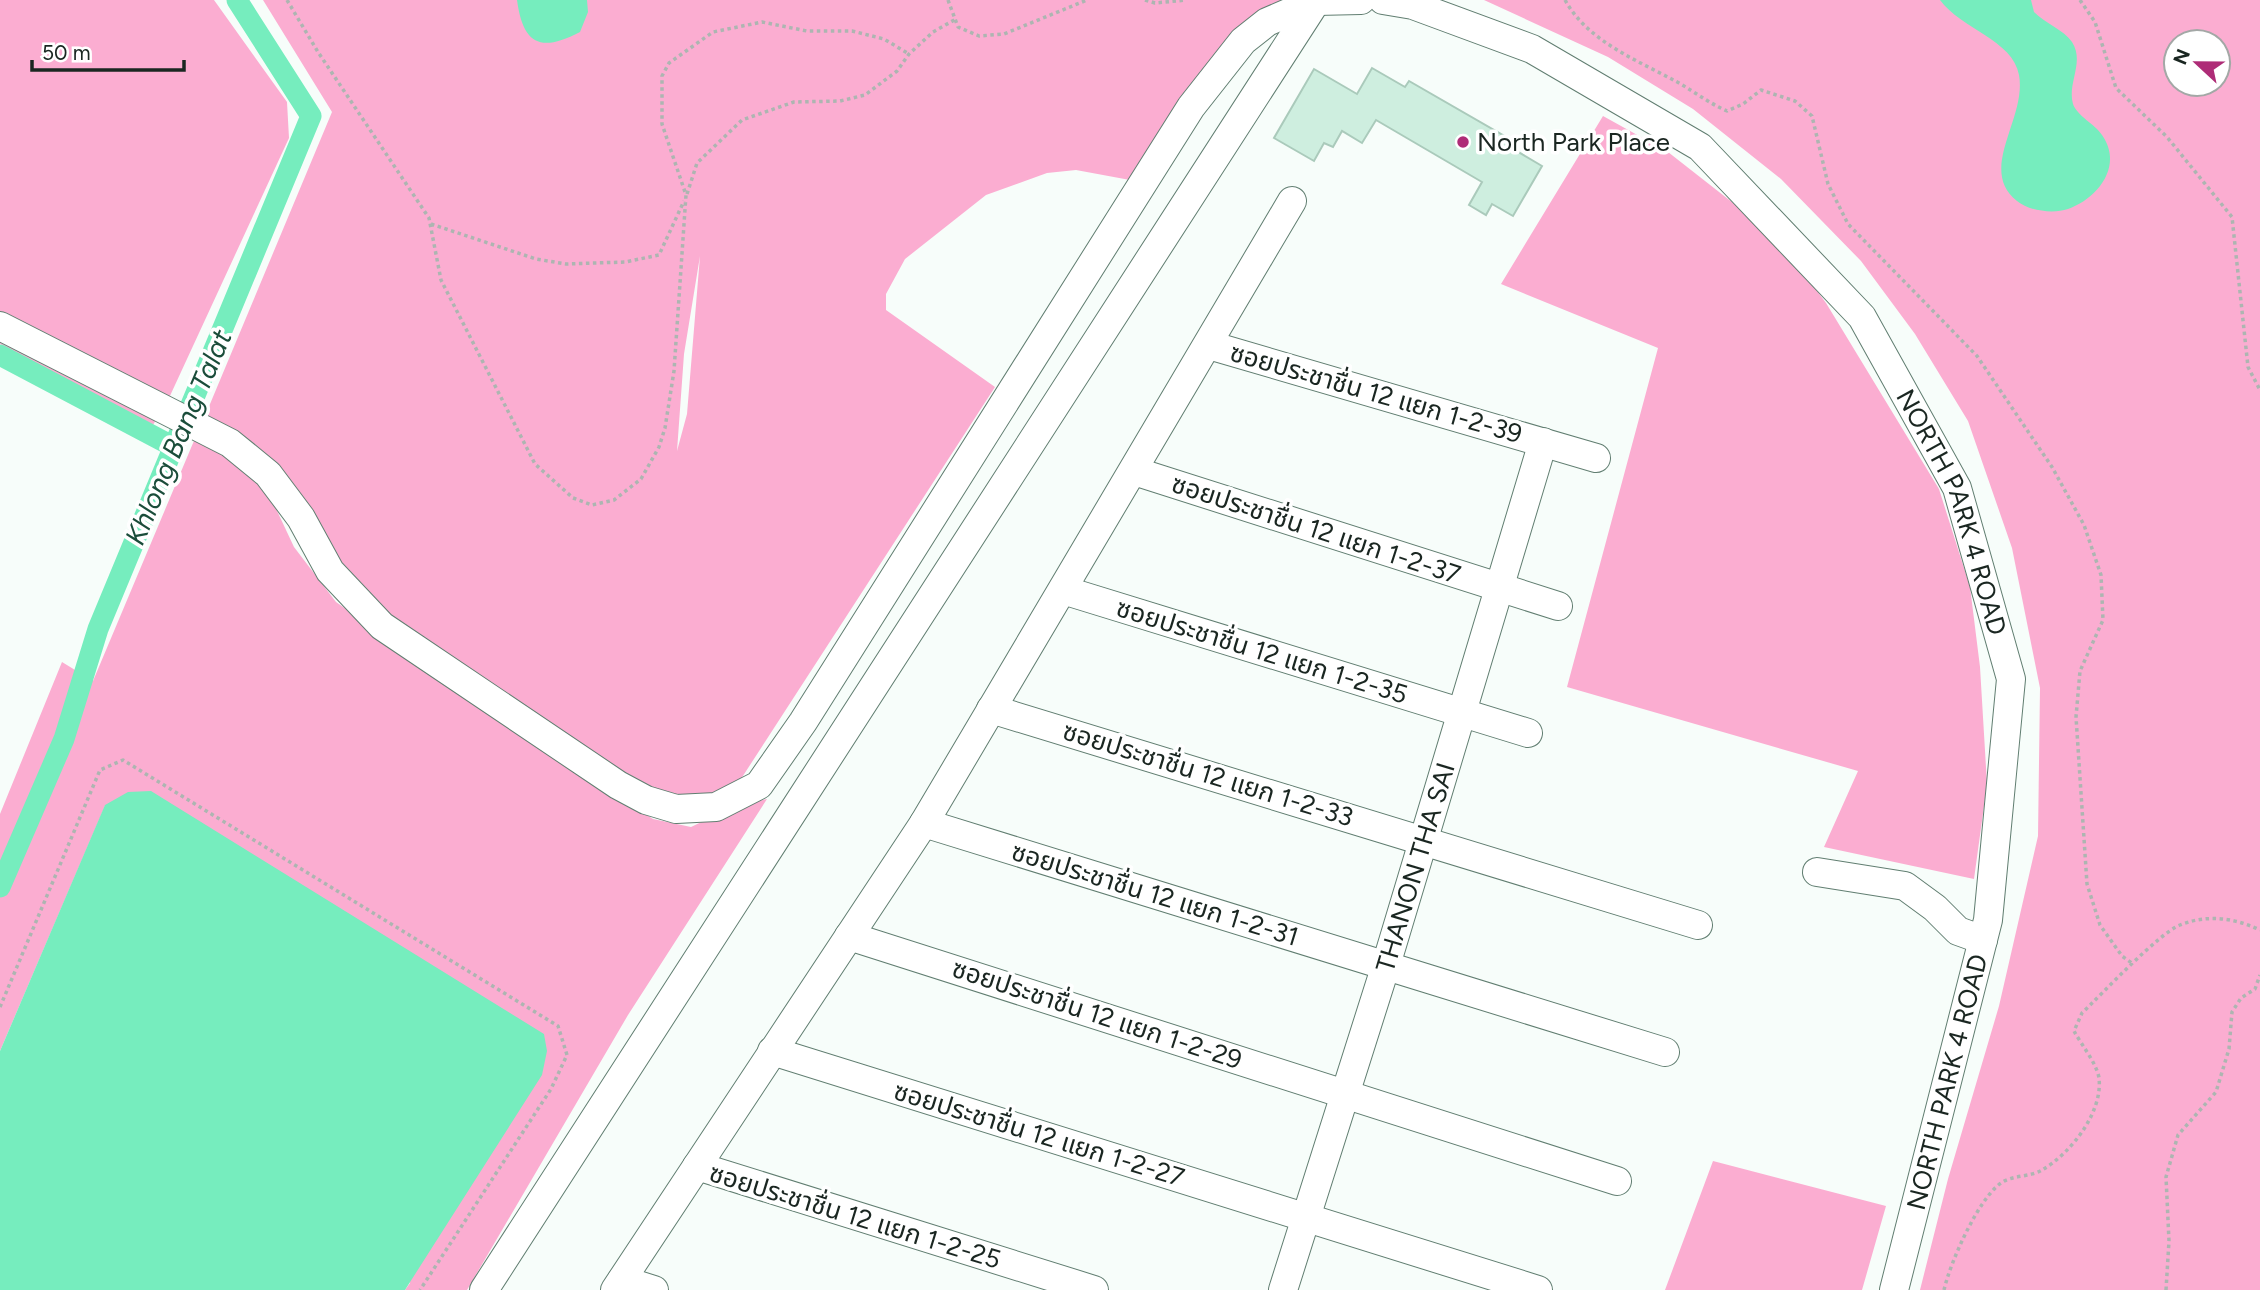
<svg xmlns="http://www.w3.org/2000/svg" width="2260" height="1290" font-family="Figtree,'Noto Sans Thai',sans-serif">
	<rect width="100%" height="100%" fill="#f7fdfa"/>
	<!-- green -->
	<path fill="#fbadd1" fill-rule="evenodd" d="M 0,0 L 214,0 L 287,102 L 289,138 L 169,398 L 153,425 L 0,344 Z
		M 263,0 L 1282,0 L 1237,34 L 1130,180 L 1076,170 L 1047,173 L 986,195 L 905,259 L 886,294 L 886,310 L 995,387 L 739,782 C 706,807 683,804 646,790 L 419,643 L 351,587 L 205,416 L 332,112 ZM 700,256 L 687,414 L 677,451 L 684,354 Z
		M 1484,0 L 2260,0 L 2260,1290 L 1920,1290 L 1948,1179 L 1999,1006 L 2038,836 L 2040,688 L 2012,548 L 1968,421 L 1915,334 L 1861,261 L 1781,179 L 1693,109 L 1608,57 ZM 2176,42 L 2218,42 L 2218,84 L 2176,84 Z
		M 1603,116 L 1668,152 L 1751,217 L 1797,264 L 1826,303 L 1939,489 L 1970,587 L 1980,667 L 1987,784 L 1974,879 L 1824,847 L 1858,771 L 1567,687 L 1658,348 L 1501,284 Z
		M 196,436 L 263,481 L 294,547 L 336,602 L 566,763 L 653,819 L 691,827 L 735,806 L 767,799 L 628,1015 L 467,1290 L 405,1290 L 410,1283 L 105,806 L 0,1051 L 0,814 L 62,662 L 93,681 Z
		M 1713,1161 L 1886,1206 L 1862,1290 L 1665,1290 Z"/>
	<!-- water -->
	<path fill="#76edbe" d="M 517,0 L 587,0 L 588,12 L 580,32 C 540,53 523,44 517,0 Z
		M 1940,0 L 2031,0 L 2034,12 C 2045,23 2064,30 2072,42 C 2085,62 2067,83 2073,104 C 2077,116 2095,124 2102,135 C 2124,166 2097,199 2068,209 C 2053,214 2029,211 2017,201 C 1977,169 2027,119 2019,75 C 2013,40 1961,29 1940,0 Z
		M 151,791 L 544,1034 L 547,1051 L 542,1075 L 405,1290 L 0,1290 L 0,1051 L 105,805 L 128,792 Z"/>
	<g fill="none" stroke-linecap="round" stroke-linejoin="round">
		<!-- canal -->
		<path stroke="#76edbe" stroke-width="21" d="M 0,355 L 174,447
			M 0,887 L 64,739 L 98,629 L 311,116 L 237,0"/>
	</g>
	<!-- building -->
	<path fill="#ceeedf" stroke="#aacabb" stroke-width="2" d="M 1372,68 L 1405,87 L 1409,81 L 1513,141 L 1510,147 L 1542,166 L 1513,216 L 1492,204 L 1486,215 L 1469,205 L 1482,182 L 1376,120 L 1362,143 L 1342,131 L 1333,147 L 1324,143 L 1314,161 L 1274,138 L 1314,69 L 1357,94 Z"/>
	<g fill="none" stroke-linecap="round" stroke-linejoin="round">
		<defs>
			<g id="minor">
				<path id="s1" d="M 1383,0 L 1413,5 L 1532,49 L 1700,147 L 1862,317 L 1957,488 L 2011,679 L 1988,920 L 1894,1290"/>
				<path d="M 0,326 L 230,443 L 268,474 L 301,518 L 330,571 L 382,626 L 618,785 L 646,800 L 676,809 L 716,807 L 759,785 L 803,722 L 1191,107 L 1243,41 L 1267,22 L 1316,1 L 1361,0"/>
				<path d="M 1209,345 L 1596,458"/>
				<path d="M 1134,471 L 1558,606"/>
				<path d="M 1063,590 L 1528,733"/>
				<path d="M 991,709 L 1698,925"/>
				<path d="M 924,823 L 1665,1052"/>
				<path d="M 1817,872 L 1905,886 L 1935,908 L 1958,931 L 1983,940"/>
				<path d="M 849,936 L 1617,1181"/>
				<path d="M 772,1051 L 1538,1290"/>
				<path d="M 697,1166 L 1094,1290"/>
				<path d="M 622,1280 L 654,1290"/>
				<path d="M 484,1290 L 1317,0"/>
				<path d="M 615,1290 L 924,823 L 1292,201"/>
				<path id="s2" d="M 1283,1290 L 1386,965 L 1543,442"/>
			</g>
		</defs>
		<!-- minor casing -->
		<use href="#minor" stroke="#617e71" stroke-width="30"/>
		<!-- path -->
		<path stroke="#adb5b1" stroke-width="3.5" stroke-dasharray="3.5 3.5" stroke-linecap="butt" d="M 287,0 L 318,52 L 429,218 L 441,280 L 535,464 L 573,498 L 592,505 L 614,500 L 641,479 L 659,447 L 665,428 L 674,371 L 686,195 L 662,124 L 662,76 L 669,63 L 713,32 L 762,22 L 807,31 L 852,31 L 884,39 L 909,54
			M 948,0 L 958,27 L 979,36 L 1004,34 L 1087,0
			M 1145,0 L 1155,3 L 1186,0
			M 1565,0 C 1588,42 1639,61 1679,83 C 1696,93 1709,103 1727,111 L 1743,104 L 1761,90 L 1795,101 L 1812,116 L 1828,184 L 1848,224 L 1977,356 L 2052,467 L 2084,525 L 2101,575 L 2103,620 L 2080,671 L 2076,717 L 2087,884 L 2100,925 L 2122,956 L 2133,964
			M 2080,0 L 2095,22 L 2116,88 L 2167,137 L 2232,217 L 2248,367 L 2260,390
			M 687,194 L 697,163 L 742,120 L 794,102 L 840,101 L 865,95 L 897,71 L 909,54 L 933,32 L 956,19
			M 431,224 L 536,259 L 566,264 L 625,262 L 659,255 L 684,201
			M 0,1007 L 100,770 L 123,760 L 558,1026 L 567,1055 L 551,1089 L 420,1290
			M 1944,1290 C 1950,1263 1978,1199 2001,1183 C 2012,1175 2031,1177 2042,1170 C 2070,1154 2103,1113 2099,1078 C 2097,1064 2081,1044 2074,1031 L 2082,1013 C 2103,993 2158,934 2180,925 C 2207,914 2235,918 2260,930
			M 2166,1290 L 2169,1241 L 2166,1177 L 2178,1135 L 2216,1092 L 2229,1049 L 2232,1012 L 2241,998 L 2255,989 L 2260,975"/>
		<!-- minor -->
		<use href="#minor" stroke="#fff" stroke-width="28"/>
	</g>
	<!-- markers -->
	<circle fill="#ae2c77" stroke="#fff" stroke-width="2.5" cx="1463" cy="142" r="7"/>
	<g text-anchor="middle" stroke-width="7" stroke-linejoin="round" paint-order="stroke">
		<!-- poi labels -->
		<g font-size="26" fill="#1a2621" stroke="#fff" text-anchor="start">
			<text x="1477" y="151">North Park Place</text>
		</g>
		<!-- street labels -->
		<g font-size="26" fill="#1a2621" stroke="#fff">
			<text transform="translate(1376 393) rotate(16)" y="9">ซอยประชาชื่น 12 แยก 1-2-39</text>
			<text dy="9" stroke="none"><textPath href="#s1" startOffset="803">NORTH PARK 4 ROAD</textPath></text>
			<text transform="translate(1316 529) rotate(18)" y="9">ซอยประชาชื่น 12 แยก 1-2-37</text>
			<text transform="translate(1262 651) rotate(17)" y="9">ซอยประชาชื่น 12 แยก 1-2-35</text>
			<text transform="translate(1208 774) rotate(17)" y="9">ซอยประชาชื่น 12 แยก 1-2-33</text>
			<text dy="9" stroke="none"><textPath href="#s2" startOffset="443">THANON THA SAI</textPath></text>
			<text transform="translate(1155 894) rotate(17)" y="9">ซอยประชาชื่น 12 แยก 1-2-31</text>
			<text transform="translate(1097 1014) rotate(18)" y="9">ซอยประชาชื่น 12 แยก 1-2-29</text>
			<text transform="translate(1947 1082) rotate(-76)" y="9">NORTH PARK 4 ROAD</text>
			<text transform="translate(1039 1134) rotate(17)" y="9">ซอยประชาชื่น 12 แยก 1-2-27</text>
			<text transform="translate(855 1216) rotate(17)" y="9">ซอยประชาชื่น 12 แยก 1-2-25</text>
		</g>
		<!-- water labels -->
		<g font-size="28" font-style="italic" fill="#1a4d3a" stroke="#fff">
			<text transform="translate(178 437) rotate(-67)" y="10">Khlong Bang Talat</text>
		</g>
	</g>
	<!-- north arrow -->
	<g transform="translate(2197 63) rotate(292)"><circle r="33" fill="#ffffff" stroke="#a3a8a6" stroke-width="2"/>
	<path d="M0-5L12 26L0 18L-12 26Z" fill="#ae2c77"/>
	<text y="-10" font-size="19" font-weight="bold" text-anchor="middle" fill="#1a2621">N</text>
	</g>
	<!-- scale -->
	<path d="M32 60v10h152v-10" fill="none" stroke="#1a2621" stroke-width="3.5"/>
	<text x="42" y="60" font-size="21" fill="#1a2621" stroke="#ffffff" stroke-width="5" paint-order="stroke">50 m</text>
</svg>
